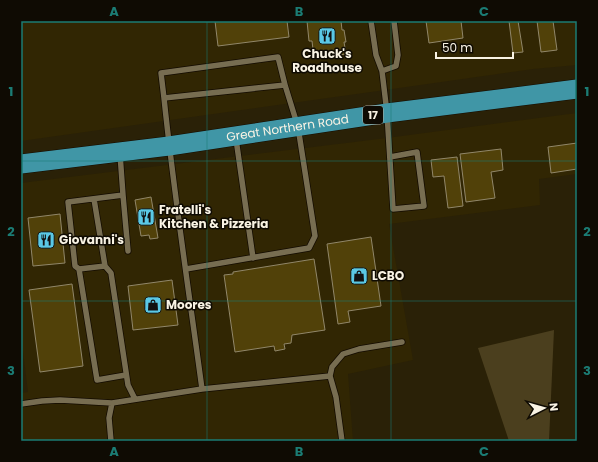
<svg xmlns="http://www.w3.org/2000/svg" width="598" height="462" font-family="Poppins,sans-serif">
	<rect width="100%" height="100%" fill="#2a2107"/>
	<!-- built -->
	<path fill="#312603" d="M 21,21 L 577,21 L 577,65 L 533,69 L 378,91 L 21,141 Z
		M 577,113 L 577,174 L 539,179 L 540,205 L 389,224 L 413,360 L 348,374 L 353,441 L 21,441 L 21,393 L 28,392 L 21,335 L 21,183 L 379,139 Z"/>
	<!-- green -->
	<path fill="#4b3f1e" d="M 554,330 L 549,441 L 509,441 L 478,348 Z"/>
	<!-- building -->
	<path fill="#514109" stroke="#91876a" d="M 215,21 L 287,21 L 289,37 L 218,46 Z
		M 307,21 L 341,21 L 342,30 L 344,30 L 346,42 L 344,42 L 346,54 L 314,58 L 312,41 L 309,41 Z
		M 426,21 L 461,21 L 463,38 L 429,43 Z
		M 509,21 L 518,21 L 523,52 L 513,53 Z
		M 537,21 L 553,21 L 557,50 L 541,52 Z
		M 577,143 L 577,169 L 551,173 L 548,147 Z
		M 501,149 L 503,170 L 491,172 L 495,198 L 466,202 L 460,154 Z
		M 457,157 L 463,206 L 448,208 L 444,176 L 433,177 L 431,160 Z
		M 151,197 L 158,238 L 150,239 L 149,235 L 141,236 L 135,200 Z
		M 60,214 L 65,263 L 33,266 L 28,218 Z
		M 371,237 L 381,306 L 348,311 L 350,322 L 338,324 L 327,244 Z
		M 314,259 L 325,330 L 292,335 L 291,343 L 284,344 L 285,349 L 275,351 L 274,346 L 235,352 L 224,275 L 233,274 L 233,272 Z
		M 172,280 L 178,325 L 133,330 L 128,286 Z
		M 72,284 L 83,366 L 40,372 L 29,290 Z"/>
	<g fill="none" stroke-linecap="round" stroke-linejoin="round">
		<defs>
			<path id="service" d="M 371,21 L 376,55 L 382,71
				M 164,98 L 161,73 L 278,57 L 285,85
				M 236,139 L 253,258
				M 390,157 L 417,152 L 424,206 L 393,209 L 387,113 L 382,71 L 396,66 L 398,55 L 394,21
				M 123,195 L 128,251
				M 94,199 L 105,266 L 111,273 L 128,385 L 135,399
				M 105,266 L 79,269 L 97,380 L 126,375
				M 79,269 L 75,266 L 68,202 L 123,195 L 120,154
				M 186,269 L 309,248 L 315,236 L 298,127 L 285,85 L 164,98 C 174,195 189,292 202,389
				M 21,404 L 42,401 L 60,400 L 112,403 L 202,389 L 330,376
				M 111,441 L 109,418 L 112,403
				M 342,441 L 336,397 L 330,376 L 332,367 L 343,354 L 359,349 L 402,342"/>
			<g id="trunk">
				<path id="s1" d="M 21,164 L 169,146 L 387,113 L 577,89"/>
			</g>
		</defs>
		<!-- service casing -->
		<use href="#service" stroke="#130b00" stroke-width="7"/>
		<!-- trunk casing -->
		<use href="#trunk" stroke="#130b00" stroke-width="20"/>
		<!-- service -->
		<use href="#service" stroke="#776d51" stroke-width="5.5"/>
		<!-- trunk -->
		<use href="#trunk" stroke="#4096a6" stroke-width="19"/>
	</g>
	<!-- grid -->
	<path fill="none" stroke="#1b7c74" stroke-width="1" stroke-opacity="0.55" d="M 207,21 L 207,441M 391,21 L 391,441M 21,161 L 577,161M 21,301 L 577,301"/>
	<!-- icons -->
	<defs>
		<symbol id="restaurant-square" viewBox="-11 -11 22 22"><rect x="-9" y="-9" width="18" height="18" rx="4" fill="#5ac8e5" stroke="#0f0b03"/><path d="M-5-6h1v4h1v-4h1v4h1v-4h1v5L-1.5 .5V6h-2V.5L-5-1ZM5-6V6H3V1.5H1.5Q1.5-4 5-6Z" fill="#111"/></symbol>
		<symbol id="shop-square" viewBox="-11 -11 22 22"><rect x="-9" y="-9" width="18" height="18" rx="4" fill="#5ac8e5" stroke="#0f0b03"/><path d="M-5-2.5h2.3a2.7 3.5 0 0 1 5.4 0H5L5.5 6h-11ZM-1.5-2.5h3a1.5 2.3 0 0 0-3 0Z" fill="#111"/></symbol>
	</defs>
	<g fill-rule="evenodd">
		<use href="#restaurant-square" x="317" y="26" width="20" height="20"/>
		<use href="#restaurant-square" x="136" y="207" width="20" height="20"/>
		<use href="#restaurant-square" x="36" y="230" width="20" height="20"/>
		<use href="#shop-square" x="349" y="266" width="20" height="20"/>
		<use href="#shop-square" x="143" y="295" width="20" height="20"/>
	</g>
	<g text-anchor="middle" stroke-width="3" stroke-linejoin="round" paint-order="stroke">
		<!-- shield labels -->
		<rect fill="#0f0b03" stroke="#b3ada0" stroke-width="1" x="363" y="106" width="20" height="18" rx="3"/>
		<g font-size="11" font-weight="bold" fill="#f9f3e4">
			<text x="373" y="119">17</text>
		</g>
		<!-- poi labels -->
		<g font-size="12" font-weight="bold" fill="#f9f3e4" stroke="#0f0b03" text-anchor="start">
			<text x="327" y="58" text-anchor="middle">Chuck's<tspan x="327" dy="14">Roadhouse</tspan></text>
			<text x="159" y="214">Fratelli's<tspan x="159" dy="14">Kitchen &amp; Pizzeria</tspan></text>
			<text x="59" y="244">Giovanni's</text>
			<text x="372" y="280">LCBO</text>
			<text x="166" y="309">Moores</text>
		</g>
		<!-- street labels -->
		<g font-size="12" fill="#f9f3e4" stroke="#0f0b03">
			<text dy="4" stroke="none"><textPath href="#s1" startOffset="269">Great Northern Road</textPath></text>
		</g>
	</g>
	<!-- border -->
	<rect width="598" height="462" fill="none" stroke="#0f0b03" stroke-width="44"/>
	<!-- north arrow -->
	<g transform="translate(544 408) rotate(84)" stroke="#0f0b03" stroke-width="3" paint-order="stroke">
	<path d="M0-3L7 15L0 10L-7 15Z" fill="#f9f3e4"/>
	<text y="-6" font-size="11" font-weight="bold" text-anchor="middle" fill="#f9f3e4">N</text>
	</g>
	<!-- scale -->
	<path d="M436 52v6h77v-6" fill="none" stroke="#f9f3e4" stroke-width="2"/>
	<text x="442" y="52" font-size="12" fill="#f9f3e4" stroke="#0f0b03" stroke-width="3" paint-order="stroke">50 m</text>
	<rect x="22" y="22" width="554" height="418" fill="none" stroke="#1b7c74" stroke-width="1.5"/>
	<g font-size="13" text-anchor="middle" font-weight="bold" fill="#1b7c74">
		<text x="114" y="16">A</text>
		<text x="299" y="16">B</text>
		<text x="484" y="16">C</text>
		<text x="11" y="96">1</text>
		<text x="587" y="96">1</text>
		<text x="11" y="236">2</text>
		<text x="587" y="236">2</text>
		<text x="11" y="375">3</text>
		<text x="587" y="375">3</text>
		<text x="114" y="456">A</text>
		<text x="299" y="456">B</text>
		<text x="484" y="456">C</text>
	</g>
</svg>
